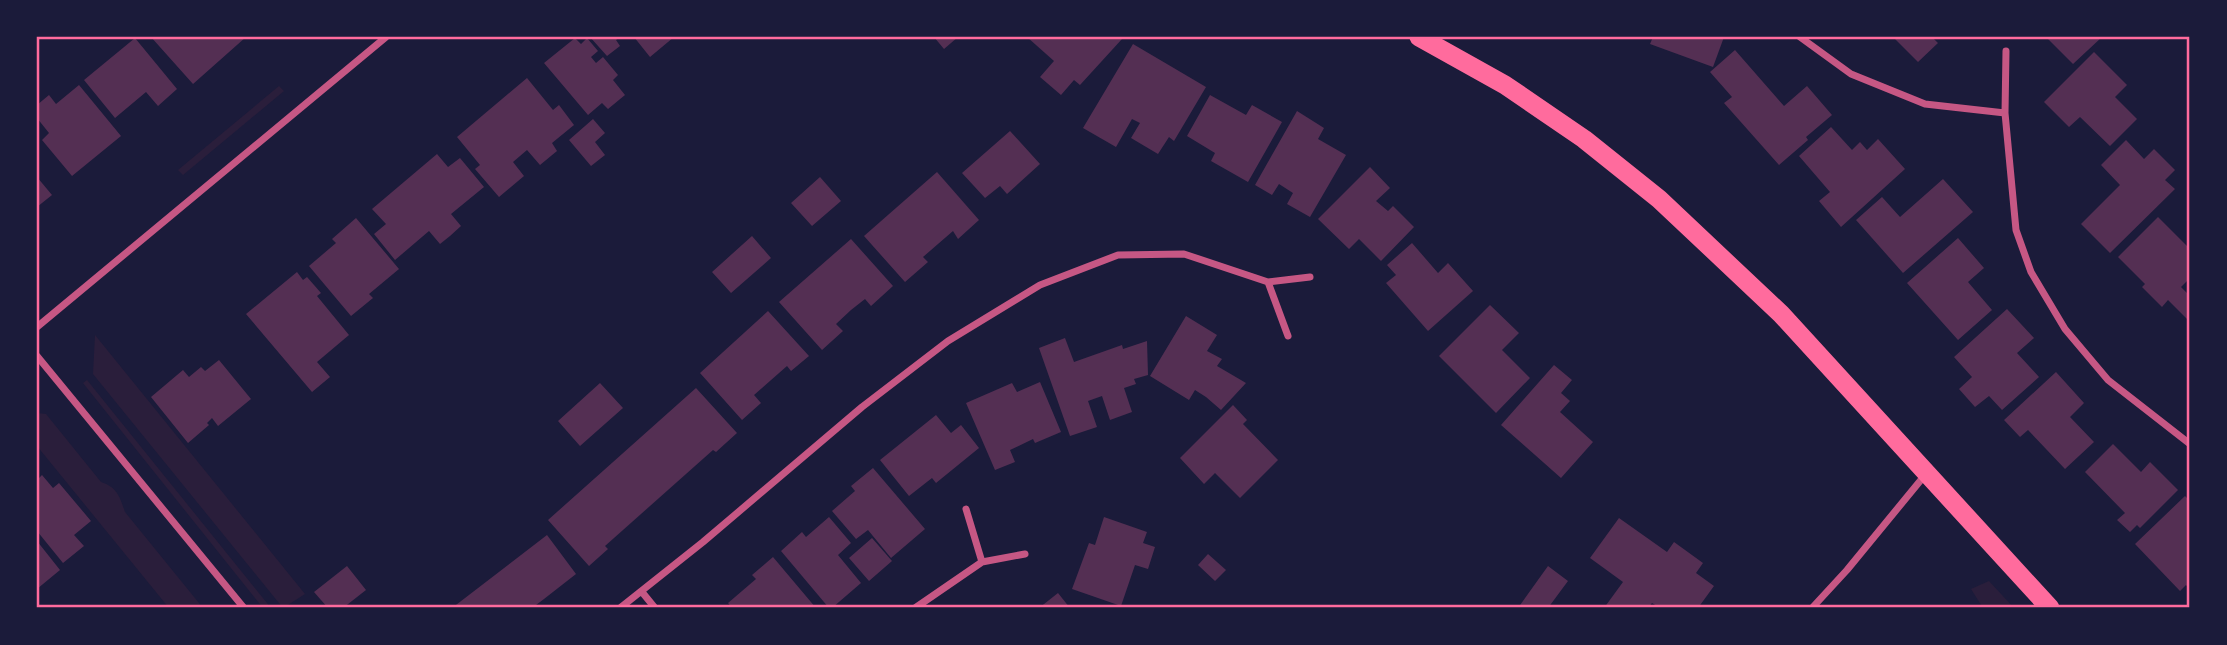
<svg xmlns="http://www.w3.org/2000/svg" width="2227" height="645" font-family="'Archivo Narrow',sans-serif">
	<rect width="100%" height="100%" fill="#1b1b3a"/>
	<!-- green -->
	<path fill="#2a1e3b" d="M 279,86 L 284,91 L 183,175 L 178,170 Z
		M 95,335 L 305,594 L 283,608 L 93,374 Z
		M 87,380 L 271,608 L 263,608 L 83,383 Z
		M 37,413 L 46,414 L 101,482 C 117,487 120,497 125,512 L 203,608 L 169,608 L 37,446 Z
		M 1989,581 L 2014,608 L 1983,608 L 1971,589 Z"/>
	<!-- building -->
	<path fill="#542f53" d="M 151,37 L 246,37 L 193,84 Z
		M 590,37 L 620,37 L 616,40 L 620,46 L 607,56 Z
		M 634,37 L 674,37 L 650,57 Z
		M 934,37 L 958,37 L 944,49 Z
		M 1027,37 L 1120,37 L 1122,39 L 1080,85 L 1074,80 L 1061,95 L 1040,77 L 1054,61 Z
		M 1653,37 L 1724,37 L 1713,67 L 1650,44 Z
		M 1893,37 L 1932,37 L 1938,43 L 1918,62 Z
		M 2046,37 L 2102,37 L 2073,64 Z
		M 135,38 L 177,89 L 158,106 L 146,92 L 115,118 L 84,80 Z
		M 575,38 L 581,44 L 587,38 L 598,51 L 591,57 L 596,63 L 603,57 L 618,75 L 613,80 L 625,95 L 608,109 L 602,103 L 588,115 L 544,63 Z
		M 1133,44 L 1206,87 L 1174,141 L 1169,137 L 1158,154 L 1131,138 L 1140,123 L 1132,119 L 1116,147 L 1083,128 Z
		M 1735,50 L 1784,106 L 1807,86 L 1832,115 L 1806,137 L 1808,140 L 1779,165 L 1724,103 L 1732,97 L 1710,72 Z
		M 2094,52 L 2127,85 L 2115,97 L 2137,119 L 2110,146 L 2080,117 L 2069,127 L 2044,102 Z
		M 527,78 L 553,110 L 559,105 L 574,125 L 552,143 L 557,151 L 540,165 L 527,150 L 513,162 L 524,176 L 499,197 L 475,169 L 480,165 L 457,137 Z
		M 79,85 L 121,136 L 72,176 L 42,140 L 49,133 L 37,118 L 37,105 L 49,95 L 56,104 Z
		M 1210,95 L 1246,115 L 1252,105 L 1282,122 L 1248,182 L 1211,161 L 1215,153 L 1187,136 Z
		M 1297,111 L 1324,128 L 1318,139 L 1346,155 L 1310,217 L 1287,204 L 1293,193 L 1279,184 L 1272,195 L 1255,185 Z
		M 593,119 L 605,133 L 595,142 L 605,155 L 591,166 L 569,140 Z
		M 1831,127 L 1852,150 L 1860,142 L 1867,150 L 1878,139 L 1905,169 L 1841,227 L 1819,201 L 1830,192 L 1799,156 Z
		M 1010,131 L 1040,164 L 1007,194 L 1000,186 L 985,198 L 962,173 Z
		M 2126,140 L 2144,159 L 2154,149 L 2175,170 L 2165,180 L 2175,189 L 2110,253 L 2081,224 L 2120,185 L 2101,165 Z
		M 437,154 L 448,167 L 460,158 L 484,187 L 451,214 L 461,226 L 450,236 L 440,244 L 429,231 L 395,260 L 374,234 L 386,224 L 372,209 Z
		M 1370,167 L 1390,188 L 1376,201 L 1388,211 L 1393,206 L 1414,227 L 1381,261 L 1359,239 L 1349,249 L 1318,219 Z
		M 937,172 L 979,220 L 958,239 L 953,231 L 923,257 L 928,262 L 905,282 L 864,236 Z
		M 37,177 L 52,195 L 37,207 Z
		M 820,177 L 841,201 L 812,226 L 791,203 Z
		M 1943,179 L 1973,212 L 1903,273 L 1856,220 L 1882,197 L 1900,217 Z
		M 2158,217 L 2190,249 L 2190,278 L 2181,287 L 2190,296 L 2190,316 L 2187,319 L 2168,300 L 2162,307 L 2142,287 L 2145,284 L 2118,257 Z
		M 356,218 L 399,269 L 369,294 L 373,298 L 351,316 L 309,266 L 336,243 L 332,239 Z
		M 752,236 L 771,258 L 731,293 L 712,272 Z
		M 1958,238 L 1984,268 L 1968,282 L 1992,310 L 1958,340 L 1907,283 Z
		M 851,239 L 893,286 L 871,306 L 865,299 L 851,310 L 836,324 L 843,331 L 822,350 L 779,302 Z
		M 1412,243 L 1438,273 L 1448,263 L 1473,291 L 1428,331 L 1386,283 L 1396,275 L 1387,265 Z
		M 297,272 L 303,280 L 307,277 L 321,293 L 317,296 L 349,335 L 317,362 L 330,377 L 312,392 L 246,314 Z
		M 1490,305 L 1519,333 L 1502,350 L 1530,378 L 1496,413 L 1439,356 Z
		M 2007,309 L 2034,338 L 2017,353 L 2039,377 L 2002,410 L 1989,396 L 1975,407 L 1959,389 L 1972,377 L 1954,357 Z
		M 768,311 L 809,356 L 791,371 L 787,366 L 754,395 L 761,403 L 742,420 L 700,373 Z
		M 1186,316 L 1217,335 L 1207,351 L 1222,359 L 1217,366 L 1246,383 L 1221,410 L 1206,397 L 1195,390 L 1189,400 L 1150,376 Z
		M 1065,338 L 1074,362 L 1122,345 L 1123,349 L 1147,341 L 1148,375 L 1134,379 L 1136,384 L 1124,388 L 1132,412 L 1110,420 L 1102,396 L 1088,401 L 1097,427 L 1070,436 L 1039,348 Z
		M 219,360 L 251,399 L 218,426 L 212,418 L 207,423 L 209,425 L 188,443 L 151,397 L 183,370 L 189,377 L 201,367 L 205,371 Z
		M 1554,365 L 1572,380 L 1561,393 L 1570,401 L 1560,412 L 1593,442 L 1561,478 L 1501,425 Z
		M 2056,372 L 2084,403 L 2070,417 L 2094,442 L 2065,469 L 2028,430 L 2020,437 L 2004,420 Z
		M 1040,382 L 1061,432 L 1035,443 L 1033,439 L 1010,450 L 1015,462 L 995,470 L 966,403 L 1012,383 L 1017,392 Z
		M 600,383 L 623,408 L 580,446 L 558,421 Z
		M 696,388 L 737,433 L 716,452 L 713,450 L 605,546 L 608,549 L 589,566 L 548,520 Z
		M 1233,405 L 1247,420 L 1243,424 L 1278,460 L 1240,498 L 1215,473 L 1204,484 L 1180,458 Z
		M 936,415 L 951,433 L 961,425 L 979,448 L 936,483 L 932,478 L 909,496 L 880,460 Z
		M 2113,444 L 2141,472 L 2150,462 L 2178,490 L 2140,528 L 2137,525 L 2130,532 L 2117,520 L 2125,513 L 2085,472 Z
		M 873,468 L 925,529 L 891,558 L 868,530 L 856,539 L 832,511 L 855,491 L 851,486 Z
		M 42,475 L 53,488 L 59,483 L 91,521 L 74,535 L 84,546 L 63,563 L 37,531 L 37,480 Z
		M 2185,496 L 2190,501 L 2190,590 L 2186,585 L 2180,591 L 2135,544 Z
		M 829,517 L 851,543 L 838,555 L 861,583 L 832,608 L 829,608 L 781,551 L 802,532 L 806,537 Z
		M 1104,517 L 1147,532 L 1143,543 L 1155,547 L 1148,569 L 1135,565 L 1121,606 L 1072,589 L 1089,543 L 1095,545 Z
		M 1619,518 L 1667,552 L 1674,542 L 1703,563 L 1696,573 L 1714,586 L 1698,608 L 1660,608 L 1652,603 L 1648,608 L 1604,608 L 1623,582 L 1590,558 Z
		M 547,535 L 576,574 L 544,599 L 532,608 L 452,608 Z
		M 872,538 L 892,561 L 869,581 L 849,558 Z
		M 37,541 L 60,570 L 37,589 Z
		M 1208,554 L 1226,570 L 1215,581 L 1198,565 Z
		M 773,557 L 816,608 L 732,608 L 728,603 L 756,579 L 752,575 Z
		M 347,566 L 366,590 L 343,608 L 328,608 L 314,592 Z
		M 1548,566 L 1568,581 L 1548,608 L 1518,608 Z
		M 1058,593 L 1070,608 L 1039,608 Z"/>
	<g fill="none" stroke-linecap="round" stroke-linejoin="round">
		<!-- minor -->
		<path stroke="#c65784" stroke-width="7" d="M 1800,37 L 1851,74 L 1925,104 L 2005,113
			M 2006,51 L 2005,113 L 2016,230 L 2031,272 L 2065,329 L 2108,380 L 2190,444
			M 1268,282 L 1288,336
			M 37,327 L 386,37
			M 37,356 L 244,608
			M 966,509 L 982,562
			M 642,592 L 655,608
			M 620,608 L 703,542 L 862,407 L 948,341 L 1040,285 L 1118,255 L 1184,254 L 1268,282 L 1310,277
			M 915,608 L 982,562 L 1025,554
			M 1812,608 L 1847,570 L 1925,475"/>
		<!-- trunk -->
		<path stroke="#ff6b9d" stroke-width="19" d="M 1419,37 L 1505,85 L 1584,139 L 1659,199 L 1781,314 L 2050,608"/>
	</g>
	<!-- border -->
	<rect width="2227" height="645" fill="none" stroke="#1b1b3a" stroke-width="77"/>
	<rect x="38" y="38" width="2150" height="568" fill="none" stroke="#ff6b9d" stroke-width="2.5"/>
</svg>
